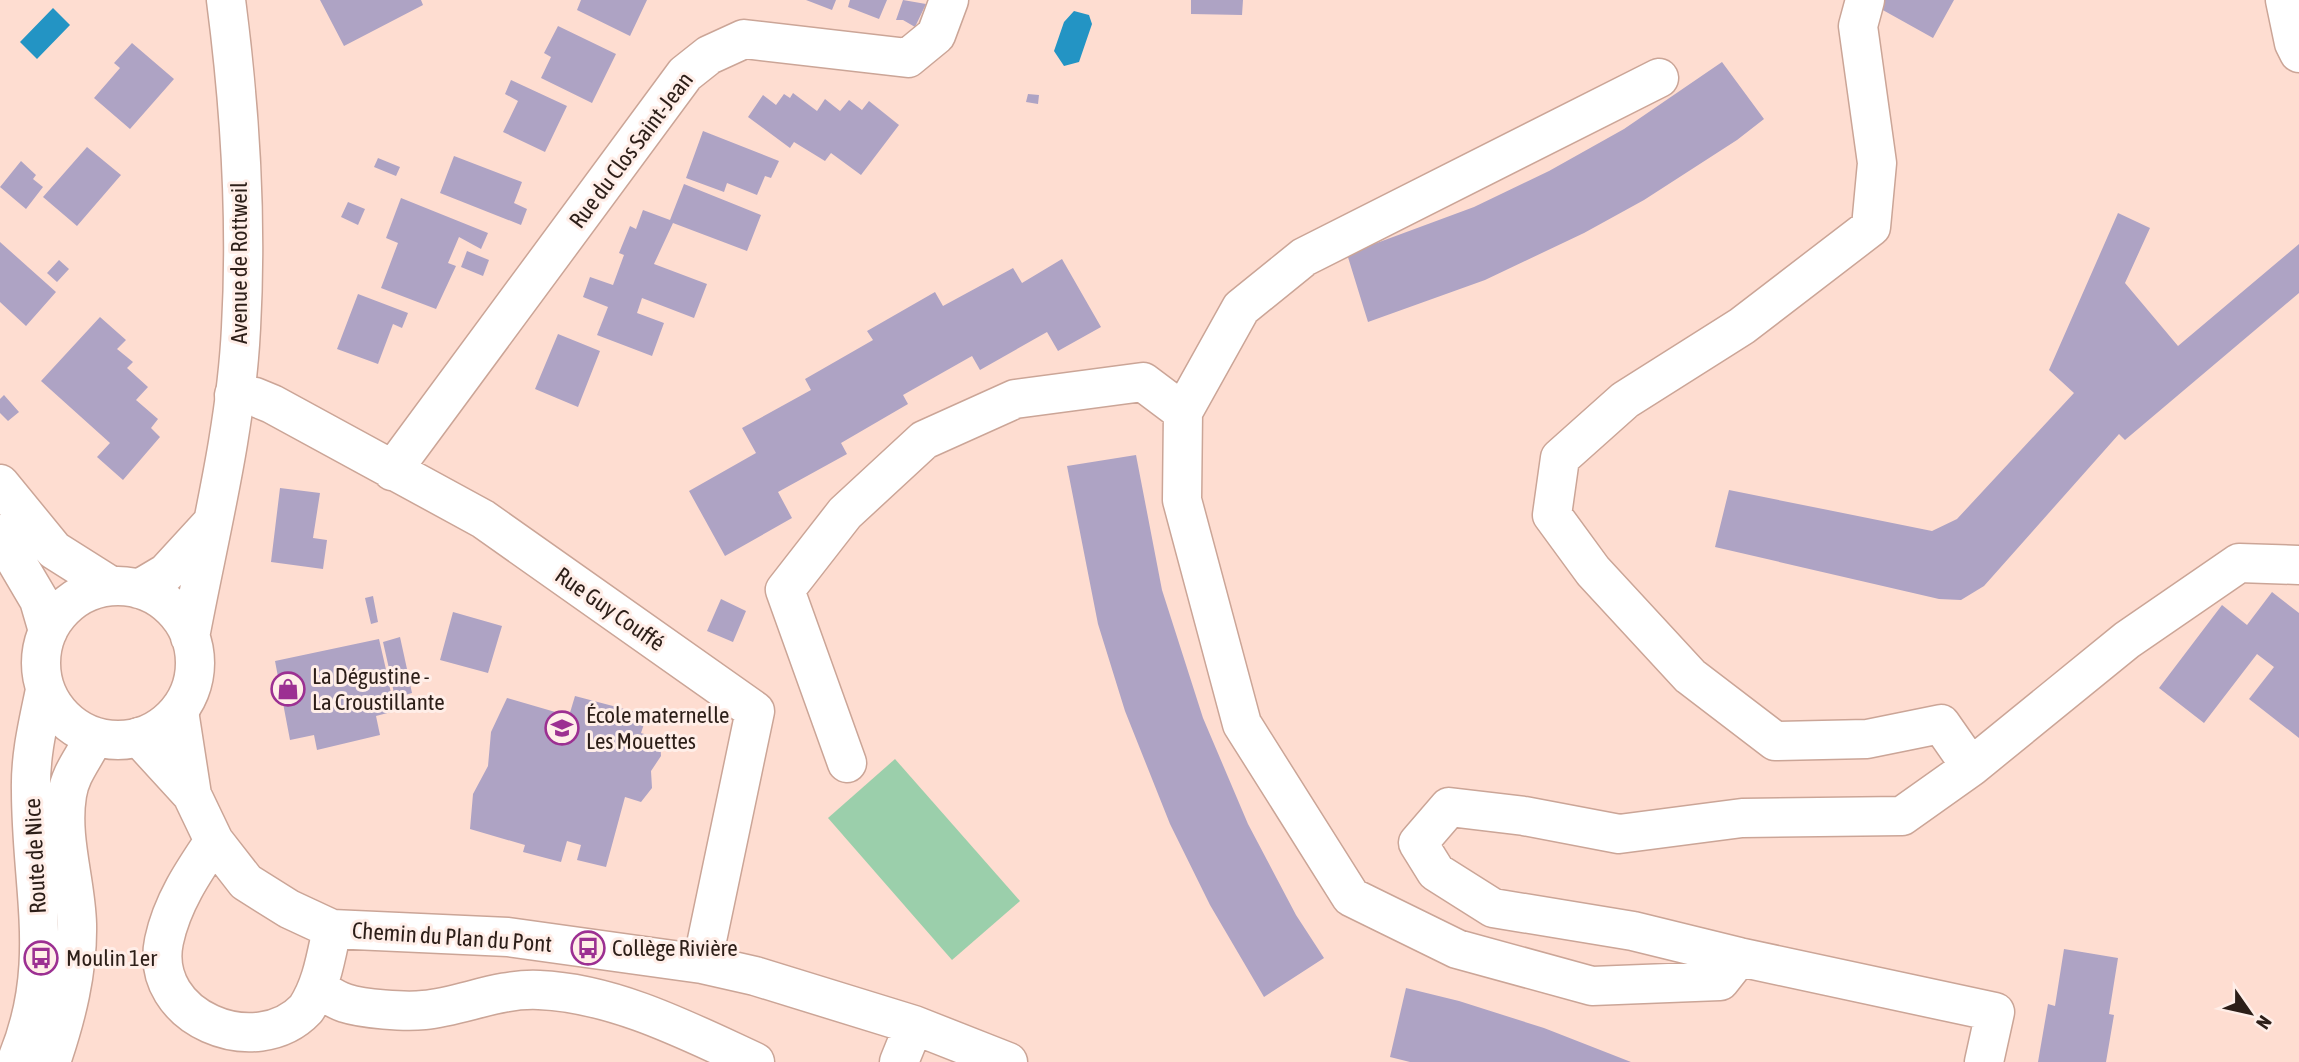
<svg xmlns="http://www.w3.org/2000/svg" width="2299" height="1062" font-family="'Asap Condensed',sans-serif">
	<rect width="100%" height="100%" fill="#feddd1"/>
	<!-- green -->
	<path fill="#9bcfab" d="M 895,759 L 1020,901 L 952,960 L 828,818 Z"/>
	<!-- water -->
	<path fill="#2394c4" d="M 53,8 L 70,25 L 37,59 L 20,42 Z
		M 1074,11 L 1089,15 L 1092,24 L 1079,62 L 1064,66 L 1054,51 L 1064,22 Z"/>
	<!-- building -->
	<path fill="#aea3c4" d="M 320,0 L 421,0 L 423,5 L 344,46 Z
		M 581,0 L 647,0 L 630,36 L 577,10 Z
		M 806,0 L 836,0 L 832,10 Z
		M 850,0 L 887,0 L 879,19 L 848,7 Z
		M 903,0 L 926,4 L 915,27 L 903,20 L 896,20 Z
		M 1191,0 L 1243,0 L 1242,15 L 1191,14 Z
		M 1874,0 L 1954,0 L 1933,38 L 1872,4 Z
		M 558,26 L 616,54 L 592,103 L 541,78 L 551,57 L 544,53 Z
		M 132,43 L 174,79 L 130,129 L 94,98 L 120,68 L 114,63 Z
		M 1722,62 L 1764,119 L 1737,140 L 1644,200 L 1584,233 L 1485,280 L 1368,322 L 1347,254 L 1474,207 L 1549,171 L 1624,129 Z
		M 511,80 L 567,106 L 545,152 L 503,132 L 518,101 L 505,94 Z
		M 793,93 L 817,111 L 825,99 L 840,111 L 849,100 L 862,110 L 869,101 L 899,125 L 861,175 L 831,153 L 825,161 L 794,142 L 790,148 L 748,117 L 763,95 L 776,105 L 784,94 L 790,98 Z
		M 1028,94 L 1039,95 L 1038,104 L 1026,102 Z
		M 703,131 L 779,161 L 771,178 L 765,176 L 757,195 L 727,183 L 724,192 L 686,178 Z
		M 87,147 L 121,175 L 77,226 L 43,197 Z
		M 454,156 L 522,182 L 514,203 L 527,209 L 521,225 L 440,193 Z
		M 378,158 L 400,167 L 396,176 L 374,167 Z
		M 21,161 L 36,175 L 33,179 L 43,187 L 26,209 L 0,187 Z
		M 684,184 L 761,215 L 747,251 L 673,223 L 654,264 L 707,284 L 694,318 L 642,298 L 637,313 L 664,323 L 652,356 L 597,335 L 608,307 L 583,297 L 590,277 L 613,285 L 624,255 L 619,253 L 630,226 L 636,229 L 643,210 L 670,220 Z
		M 401,198 L 488,233 L 481,249 L 459,237 L 448,263 L 456,266 L 436,309 L 381,288 L 398,243 L 386,238 Z
		M 348,202 L 365,209 L 358,225 L 341,217 Z
		M 2118,213 L 2150,228 L 2125,283 L 2178,346 L 2299,244 L 2299,293 L 2125,440 L 2119,434 L 1984,586 L 1961,600 L 1939,599 L 1715,547 L 1729,490 L 1932,531 L 1957,519 L 2074,393 L 2049,370 Z
		M 0,242 L 56,292 L 26,326 L 0,302 Z
		M 467,251 L 489,260 L 483,276 L 461,267 Z
		M 1062,259 L 1101,327 L 1058,351 L 1047,332 L 980,370 L 972,356 L 903,395 L 908,404 L 841,443 L 847,454 L 778,492 L 792,518 L 725,556 L 689,491 L 756,453 L 742,428 L 811,390 L 805,379 L 873,340 L 867,331 L 935,292 L 943,306 L 1013,268 L 1022,283 Z
		M 59,260 L 69,269 L 57,282 L 47,273 Z
		M 358,294 L 408,313 L 402,328 L 393,324 L 378,364 L 337,349 Z
		M 100,317 L 126,340 L 117,349 L 133,362 L 127,368 L 148,387 L 136,400 L 158,419 L 151,428 L 160,437 L 123,480 L 97,457 L 110,443 L 41,381 Z
		M 558,334 L 600,351 L 578,407 L 535,389 Z
		M 4,395 L 19,412 L 8,421 L 0,413 L 0,399 Z
		M 1136,455 L 1162,590 L 1203,718 L 1248,824 L 1296,915 L 1324,958 L 1264,997 L 1210,905 L 1170,824 L 1125,711 L 1098,624 L 1067,466 Z
		M 280,488 L 320,493 L 313,538 L 327,540 L 323,569 L 271,562 Z
		M 2272,592 L 2299,613 L 2299,738 L 2249,699 L 2274,667 L 2257,654 L 2204,723 L 2159,688 L 2222,605 L 2247,625 Z
		M 373,596 L 378,622 L 371,624 L 365,598 Z
		M 721,599 L 746,611 L 733,642 L 707,631 Z
		M 453,612 L 502,626 L 488,673 L 440,660 Z
		M 400,637 L 407,669 L 390,673 L 383,642 Z
		M 379,639 L 387,674 L 384,675 L 387,675 L 395,711 L 376,716 L 380,735 L 317,750 L 314,735 L 290,740 L 275,661 Z
		M 407,670 L 412,693 L 395,698 L 390,674 Z
		M 575,696 L 647,715 L 641,733 L 660,739 L 661,756 L 651,771 L 652,788 L 641,802 L 625,797 L 606,867 L 577,860 L 581,845 L 567,841 L 561,862 L 523,852 L 525,845 L 470,829 L 473,794 L 488,766 L 491,732 L 507,698 L 569,716 Z
		M 2064,949 L 2118,958 L 2109,1014 L 2114,1015 L 2106,1062 L 2038,1062 L 2048,1004 L 2055,1006 Z
		M 1406,988 L 1459,1001 L 1544,1028 L 1631,1062 L 1410,1062 L 1390,1057 Z"/>
	<g fill="none" stroke-linecap="round" stroke-linejoin="round">
		<defs>
			<path id="minor" d="M 2285,0 L 2294,43 L 2299,53
				M 234,395 L 255,397 L 272,404 L 483,519 L 755,711 L 702,964
				M 1183,412 L 1241,308 L 1304,257 L 1659,78
				M 392,471 L 685,74 L 709,55 L 744,39 L 908,58 L 936,35 L 949,0
				M 179,711 L 192,795
				M 139,737 L 192,795 L 214,841 L 246,882 L 289,909 L 332,929 L 508,937 L 702,964 L 755,976 L 914,1025 L 1008,1062
				M 847,763 L 785,590 L 845,513 L 924,440 L 1015,399 L 1143,382 L 1183,412 L 1182,500 L 1242,724 L 1351,897 L 1457,949 L 1592,986 L 1720,981 L 1739,957 L 1995,1012 L 1984,1062
				M 1971,767 L 2127,640 L 2239,563 L 2299,565
				M 214,841 C 193,872 172,903 164,941 C 148,1018 256,1062 306,1009 C 322,985 326,956 332,929
				M 1739,957 L 1633,931 L 1493,908 L 1436,872 L 1418,843 L 1449,807 L 1524,816 L 1619,834 L 1742,818 L 1902,816 L 1971,767 L 1941,724 L 1867,739 L 1775,741 L 1690,676 L 1593,571 L 1552,515 L 1560,458 L 1625,400 L 1742,326 L 1871,227 L 1877,163 L 1858,26 L 1865,0
				M 317,988 C 326,993 335,1000 345,1003 C 363,1009 405,1012 424,1010 C 463,1006 499,988 539,990 C 614,993 688,1031 755,1062
				M 899,1062 L 914,1025"/>
			<path id="major" d="M 0,484 L 54,550 L 111,586
				M 0,534 L 39,600 L 48,631
				M41 663a77 77 0 1 1 154 0a77 77 0 1 1-154 0Z
				M 139,589 L 166,573 L 211,524
				M 190,637 C 209,535 236,432 241,328 C 247,220 240,107 226,0
				M 16,1062 C 57,966 31,890 31,791 C 30,756 38,724 45,690
				M 51,1062 C 66,1018 78,972 77,924 C 76,882 60,838 67,795 C 70,773 85,757 94,737"/>
		</defs>
		<!-- minor casing -->
		<use href="#minor" stroke="#cba597" stroke-width="41"/>
		<!-- major casing -->
		<use href="#major" stroke="#cba597" stroke-width="41"/>
		<!-- minor -->
		<use href="#minor" stroke="#fff" stroke-width="38"/>
		<!-- major -->
		<use href="#major" stroke="#fff" stroke-width="38"/>
	</g>
	<!-- icons -->
	<defs>
		<symbol id="shop-ring" viewBox="-11 -11 22 22"><circle r="9.5" fill="#ffeee8" stroke="#9c3092" stroke-width="1.5"/><path d="M-5-2.5h2.3a2.7 3.5 0 0 1 5.4 0H5L5.5 6h-11ZM-1.5-2.5h3a1.5 2.3 0 0 0-3 0Z" fill="#9c3092"/></symbol>
		<symbol id="school-ring" viewBox="-11 -11 22 22"><circle r="9.5" fill="#ffeee8" stroke="#9c3092" stroke-width="1.5"/><path d="M0-5L7-2L0 1L-7-2ZM-4 1L0 2.5L4 1V4Q0 6-4 4Z" fill="#9c3092"/></symbol>
		<symbol id="bus-ring" viewBox="-11 -11 22 22"><circle r="9.5" fill="#ffeee8" stroke="#9c3092" stroke-width="1.5"/><path d="M-5-6H5V4H4V6H2V4H-2V6H-4V4H-5ZM-3.5-4V0h7V-4ZM-3.5 1.2v1.5H-2V1.2ZM2 1.2v1.5H3.5V1.2Z" fill="#9c3092"/></symbol>
	</defs>
	<g fill-rule="evenodd">
		<use href="#shop-ring" x="269" y="670" width="38" height="38"/>
		<use href="#school-ring" x="543" y="709" width="38" height="38"/>
		<use href="#bus-ring" x="569" y="929" width="38" height="38"/>
		<use href="#bus-ring" x="22" y="939" width="38" height="38"/>
	</g>
	<g text-anchor="middle" stroke-width="6" stroke-linejoin="round" paint-order="stroke">
		<!-- street labels -->
		<g font-size="23" fill="#2c1e18" stroke="#ffeee8">
			<text transform="translate(631 150) rotate(-53)" y="8">Rue du Clos Saint-Jean</text>
			<text transform="translate(239 263) rotate(-90)" y="8">Avenue de Rottweil</text>
			<text transform="translate(610 609) rotate(35)" y="8">Rue Guy Couffé</text>
			<text transform="translate(35 856) rotate(-93)" y="8">Route de Nice</text>
			<text transform="translate(452 937) rotate(4)" y="8">Chemin du Plan du Pont</text>
		</g>
		<!-- poi labels -->
		<g font-size="23" fill="#2c1e18" stroke="#ffeee8" text-anchor="start">
			<text x="312" y="684">La Dégustine -<tspan x="312" dy="26">La Croustillante</tspan></text>
			<text x="586" y="723">École maternelle<tspan x="586" dy="26">Les Mouettes</tspan></text>
			<text x="612" y="956">Collège Rivière</text>
			<text x="66" y="966">Moulin 1er</text>
		</g>
	</g>
	<!-- north arrow -->
	<g transform="translate(2250 1013) rotate(124)" stroke="#ffeee8" stroke-width="5" paint-order="stroke">
	<path d="M0-5L12 26L0 18L-12 26Z" fill="#2c1e18"/>
	<text y="-10" font-size="19" font-weight="bold" text-anchor="middle" fill="#2c1e18">N</text>
	</g>
</svg>
